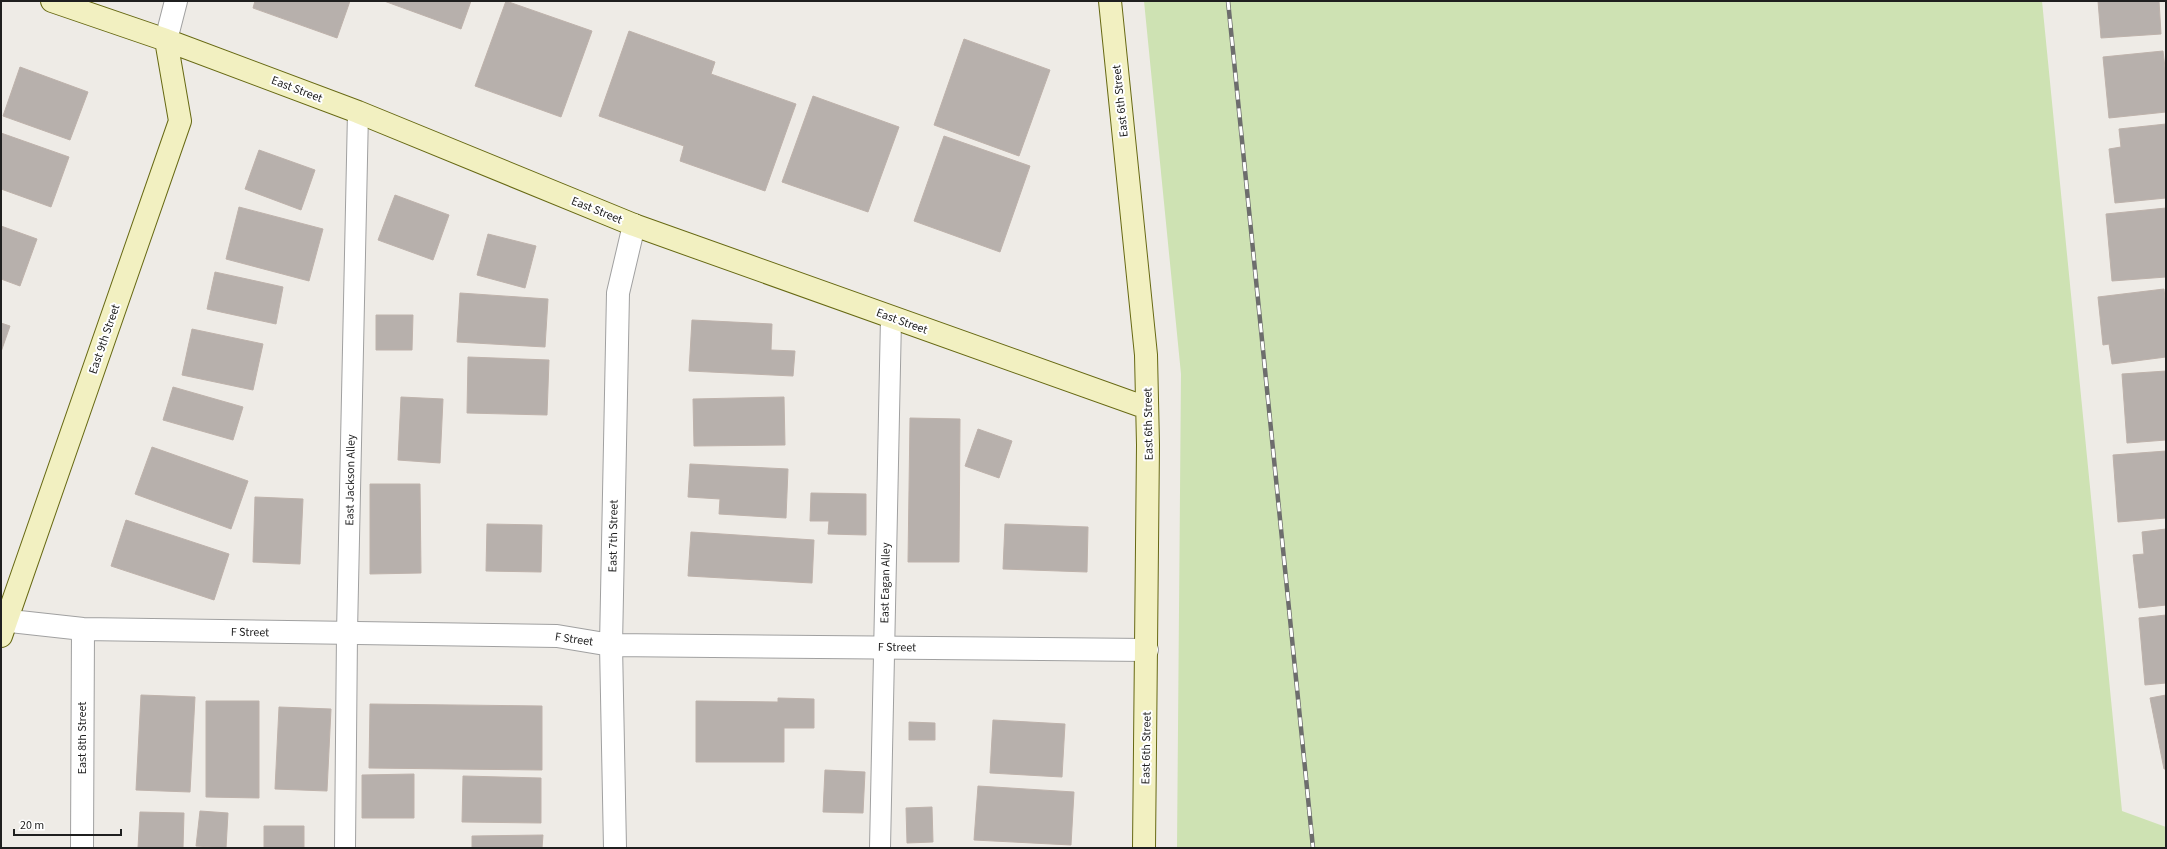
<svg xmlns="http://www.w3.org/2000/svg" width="2167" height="849" font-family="'Source Sans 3',sans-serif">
	<rect width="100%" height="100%" fill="#eeebe6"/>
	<!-- grass -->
	<path fill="#cee2b3" d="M 1144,1 L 2042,1 L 2122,811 L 2166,827 L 2166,848 L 1177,848 L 1181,374 Z"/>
	<!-- building -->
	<path fill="#b7b0ac" stroke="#beb2ab" d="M 255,1 L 350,1 L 337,38 L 253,8 Z
		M 384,1 L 471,1 L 461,29 Z
		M 506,1 L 592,31 L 561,117 L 475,86 Z
		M 2098,1 L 2159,1 L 2161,34 L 2101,38 Z
		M 629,31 L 715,62 L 711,74 L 796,104 L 765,191 L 680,161 L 684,146 L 599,116 Z
		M 964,39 L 1050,70 L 1019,156 L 934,125 Z
		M 2163,51 L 2166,76 L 2166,112 L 2109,118 L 2103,57 Z
		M 20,67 L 88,92 L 70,140 L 3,116 Z
		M 813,96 L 899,127 L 868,212 L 782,182 Z
		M 2166,124 L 2166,198 L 2115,203 L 2109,149 L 2121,147 L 2119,129 Z
		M 1,133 L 69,157 L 51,207 L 1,189 Z
		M 944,136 L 1030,166 L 1000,252 L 914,221 Z
		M 259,150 L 315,170 L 301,210 L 245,189 Z
		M 395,195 L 449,215 L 433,260 L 378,240 Z
		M 239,207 L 323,229 L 309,281 L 226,259 Z
		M 2166,208 L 2166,277 L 2112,281 L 2106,214 Z
		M 1,226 L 37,239 L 20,286 L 1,279 Z
		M 488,234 L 536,246 L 525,288 L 477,275 Z
		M 215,272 L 283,287 L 276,324 L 207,309 Z
		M 2164,289 L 2166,308 L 2166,357 L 2112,364 L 2109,344 L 2103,345 L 2098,297 Z
		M 460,293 L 548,299 L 545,347 L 457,342 Z
		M 376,315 L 413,315 L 412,350 L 376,350 Z
		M 692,320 L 772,324 L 771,350 L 795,351 L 793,376 L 689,371 Z
		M 1,323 L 10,326 L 1,352 Z
		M 192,329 L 263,344 L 253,390 L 182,375 Z
		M 468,357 L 549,360 L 547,415 L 467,413 Z
		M 2166,371 L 2166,440 L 2127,443 L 2122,374 Z
		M 173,387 L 243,407 L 233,440 L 163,420 Z
		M 401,397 L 443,399 L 440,463 L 398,460 Z
		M 784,397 L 785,445 L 694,446 L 693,399 Z
		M 910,418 L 960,419 L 959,562 L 908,562 Z
		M 978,429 L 1012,441 L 999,478 L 965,466 Z
		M 152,447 L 248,481 L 231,529 L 135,494 Z
		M 2166,451 L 2166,518 L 2118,522 L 2113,455 Z
		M 690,464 L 788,469 L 786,518 L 719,514 L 720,499 L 688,497 Z
		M 370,484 L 420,484 L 421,573 L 370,574 Z
		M 811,493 L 866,494 L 866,535 L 828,534 L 829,521 L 810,521 Z
		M 255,497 L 303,499 L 300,564 L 253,562 Z
		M 126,520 L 229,554 L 214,600 L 111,566 Z
		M 487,524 L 542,525 L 541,572 L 486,571 Z
		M 1005,524 L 1088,527 L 1087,572 L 1003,569 Z
		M 2166,529 L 2166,605 L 2139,608 L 2133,555 L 2144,554 L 2142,532 Z
		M 691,532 L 814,540 L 812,583 L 688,576 Z
		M 2166,615 L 2166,683 L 2145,685 L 2139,618 Z
		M 141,695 L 195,697 L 190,792 L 136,790 Z
		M 2166,695 L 2166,769 L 2164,769 L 2150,698 Z
		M 778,698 L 814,699 L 814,728 L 784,728 L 784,762 L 696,762 L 696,701 L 778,702 Z
		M 206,701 L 259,701 L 259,798 L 206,797 Z
		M 370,704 L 542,706 L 542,770 L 369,768 Z
		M 279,707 L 331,709 L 327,791 L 275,789 Z
		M 993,720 L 1065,724 L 1062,777 L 990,773 Z
		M 909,722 L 935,723 L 935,740 L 909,740 Z
		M 825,770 L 865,772 L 863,813 L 823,812 Z
		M 414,774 L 414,818 L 362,818 L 362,775 Z
		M 463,776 L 541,778 L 541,823 L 462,822 Z
		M 978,786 L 1074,792 L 1071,845 L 974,840 Z
		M 932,807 L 933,842 L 907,843 L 906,808 Z
		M 200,811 L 228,813 L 226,848 L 196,846 Z
		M 140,812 L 184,813 L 183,848 L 138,848 Z
		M 264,826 L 304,826 L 304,848 L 264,848 Z
		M 543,835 L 542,848 L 472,848 L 472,836 Z"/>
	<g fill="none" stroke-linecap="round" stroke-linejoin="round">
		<defs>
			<path id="lane" d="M 345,848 L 347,633 L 358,112
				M 880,848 L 891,318"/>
			<path id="street" d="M 166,40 L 176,1
				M 1,620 L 83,629 L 557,636 L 611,645 L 1147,650
				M 82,848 L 83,629
				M 615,848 L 611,645 L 618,293 L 634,225"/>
			<path id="secondary" d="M 52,1 L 166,40 L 358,112 L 634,225 L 1147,408
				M 1110,1 L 1146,355 L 1148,445 L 1144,848
				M 1,636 L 180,121 L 166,40"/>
		</defs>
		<!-- lane casing -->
		<use href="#lane" stroke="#a0a0a0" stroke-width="22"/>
		<!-- street casing -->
		<use href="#street" stroke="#a0a0a0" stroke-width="24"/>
		<!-- secondary casing -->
		<use href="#secondary" stroke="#676913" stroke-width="24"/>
		<!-- lane -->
		<use href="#lane" stroke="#fff" stroke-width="20"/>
		<!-- street -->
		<use href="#street" stroke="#fff" stroke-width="22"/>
		<!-- secondary -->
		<use href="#secondary" stroke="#f2f0c1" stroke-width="22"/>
		<defs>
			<path id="rail" d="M 1228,1 L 1313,848"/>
		</defs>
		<!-- rail casing -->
		<use href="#rail" stroke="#6d6d6d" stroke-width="4.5"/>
		<!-- rail -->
		<use href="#rail" stroke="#fff" stroke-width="3" stroke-dasharray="9" stroke-linecap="butt"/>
	</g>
	<g text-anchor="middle" stroke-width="4" stroke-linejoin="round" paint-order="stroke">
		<!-- street labels -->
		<g font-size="12" fill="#1f1f1f" stroke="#fff">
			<text transform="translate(297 89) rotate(21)" y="4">East Street</text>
			<text transform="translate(1120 101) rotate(-96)" y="4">East 6th Street</text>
			<text transform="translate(597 210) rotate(22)" y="4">East Street</text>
			<text transform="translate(902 321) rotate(20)" y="4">East Street</text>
			<text transform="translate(104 339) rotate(-71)" y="4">East 9th Street</text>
			<text transform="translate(1148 424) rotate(-91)" y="4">East 6th Street</text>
			<text transform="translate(350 480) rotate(-89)" y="4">East Jackson Alley</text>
			<text transform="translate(613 536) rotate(-89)" y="4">East 7th Street</text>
			<text transform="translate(885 583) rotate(-89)" y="4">East Eagan Alley</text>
			<text transform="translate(250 632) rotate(1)" y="4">F Street</text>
			<text transform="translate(574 639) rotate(8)" y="4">F Street</text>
			<text transform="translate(897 647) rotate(1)" y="4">F Street</text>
			<text transform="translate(82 738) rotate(-90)" y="4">East 8th Street</text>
			<text transform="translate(1146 748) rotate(-89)" y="4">East 6th Street</text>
		</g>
	</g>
	<!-- border -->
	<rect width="2167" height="849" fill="none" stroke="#1f1f1f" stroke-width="4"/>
	<!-- scale -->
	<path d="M14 829v6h107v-6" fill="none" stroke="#1f1f1f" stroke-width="2"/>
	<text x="20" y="829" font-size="12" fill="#1f1f1f" stroke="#ffffff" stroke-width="3" paint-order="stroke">20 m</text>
</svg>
